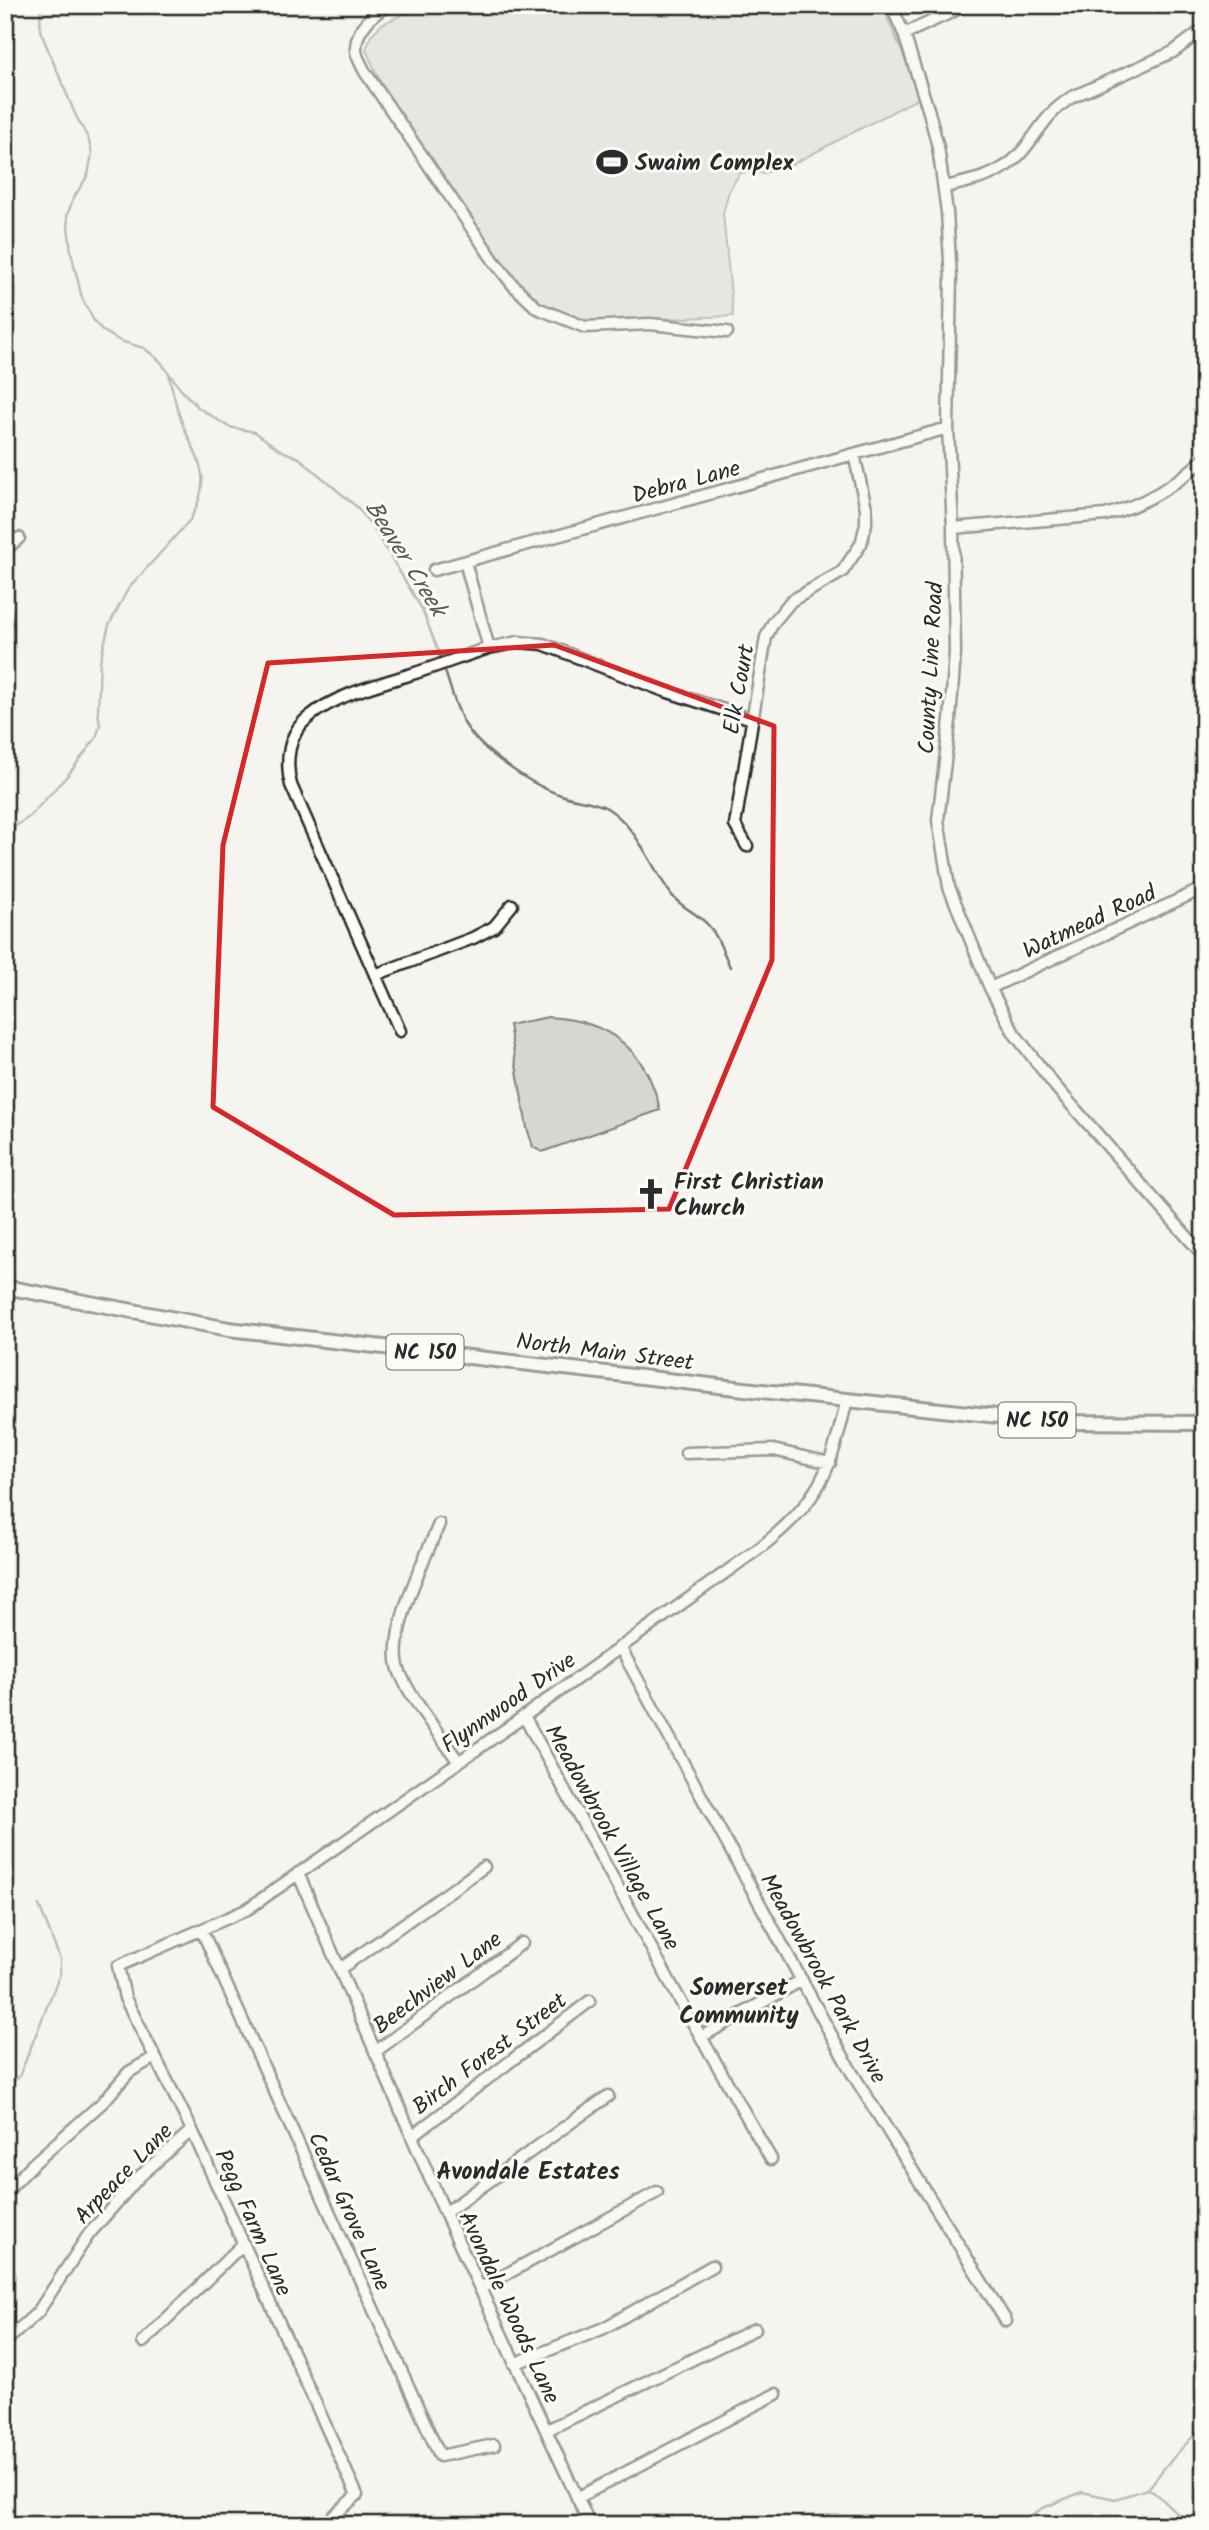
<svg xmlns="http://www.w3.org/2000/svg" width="1209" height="2530" font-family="Kalam,sans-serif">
	<rect width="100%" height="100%" fill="#f5f4ef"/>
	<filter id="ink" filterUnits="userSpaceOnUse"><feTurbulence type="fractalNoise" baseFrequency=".0143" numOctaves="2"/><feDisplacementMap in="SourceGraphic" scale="14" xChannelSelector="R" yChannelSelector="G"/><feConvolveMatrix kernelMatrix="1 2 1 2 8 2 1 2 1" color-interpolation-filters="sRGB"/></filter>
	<g filter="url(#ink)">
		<!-- green -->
		<path fill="#d7d6d2" stroke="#81807e" stroke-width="2" d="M 423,5 L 586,5 L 587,10 L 605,5 L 882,5 L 921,97 L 787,167 L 764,173 L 740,173 L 729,191 L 723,213 L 733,316 L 582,322 L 547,311 L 514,283 L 425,157 L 381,83 L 366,50 L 371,35 L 382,24 Z
			M 548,1017 C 608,1020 647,1049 660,1110 L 542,1152 L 533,1147 L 527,1128 L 509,1025 Z"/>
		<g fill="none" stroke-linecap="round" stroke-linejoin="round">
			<!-- stream -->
			<path stroke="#797877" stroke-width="2.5" d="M 41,5 L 40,29 L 44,40 L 76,116 L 88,138 L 92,153 L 88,175 L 73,199 L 67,216 L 71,252 L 82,298 L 94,321 L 103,331 L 120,341 L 144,348 L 160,361 L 182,391 L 199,408 L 229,427 L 255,432 L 280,450 L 299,458 L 358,508 L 374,529 L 422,609 L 440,656
				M 5,14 L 16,5
				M 445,671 C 451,689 456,710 466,726 C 481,751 533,786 561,795 C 576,801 592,800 607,808 C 637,827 651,866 671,894 C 679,906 693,911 704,921 C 717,932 723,952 730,967
				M 5,833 L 29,817 L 68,775 L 96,738 L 100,725 L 98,712 L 100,661 L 109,625 L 128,589 L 190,520 C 215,474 197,462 181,420 C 176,406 173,391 169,377
				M 5,2087 L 19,2077 L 60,1974 L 60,1959 L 39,1905
				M 1148,2489 L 1165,2467 L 1204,2424
				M 1014,2525 L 1043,2508 L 1082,2492 L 1115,2499 L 1148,2489 L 1159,2496 L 1189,2525"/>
			<defs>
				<path id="minor" d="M 390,5 C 374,12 355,30 356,50 C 356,56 362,66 365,72 L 494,261 L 513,285 L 537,308 L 585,327 L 650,324 L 727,332
					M 891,5 L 904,34 L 929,112 L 938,147 L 947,212 L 951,278 L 948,428 L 953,528 L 955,653 L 950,720 L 938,820 L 949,887 L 990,988 L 1014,1033 L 1055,1086 L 1204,1256
					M 904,34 L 954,11 L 958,5
					M 945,187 C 972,181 1000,176 1020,154 C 1040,131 1044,115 1072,97 L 1173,52 L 1204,29
					M 953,528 L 1105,515 C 1144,505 1175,486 1204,459
					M 5,550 L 19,538
					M 434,570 L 948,428
					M 5,609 L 7,627 L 5,665
					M 489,648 L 518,642 L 543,644 L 662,690 L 752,719
					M 747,846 L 735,825 L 766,637 L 773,623 L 791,601 L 842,572 L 861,544 L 866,524 L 866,508 L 854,454
					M 375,975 L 473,938 L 494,927 L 512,905
					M 990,988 L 1204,888
					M 400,1031 L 291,785 C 285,762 288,733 309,717 C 335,695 380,684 412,674 C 438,666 463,656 489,648 L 465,562
					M 686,1453 L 773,1450 L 830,1463
					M 439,1524 C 425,1559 389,1629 398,1666 C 403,1689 443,1739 458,1761
					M 620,1647 L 851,2071 L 1006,2321
					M 524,1716 L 677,1995 L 771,2159
					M 298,1873 L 445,2213 L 590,2525
					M 202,1931 L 440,2456 L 494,2445
					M 340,1969 L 484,1867
					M 701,2037 L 802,1980
					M 375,2052 L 522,1943
					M 412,2136 L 590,2001
					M 5,2193 L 34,2163 L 103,2102 L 129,2072 L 155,2057
					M 445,2213 L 608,2096
					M 481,2288 L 657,2192
					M 5,2342 L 38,2312 L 89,2234 L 139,2177 L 192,2130
					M 143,2342 L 243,2244
					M 514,2364 L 604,2328 L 712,2266
					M 547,2430 L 755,2329
					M 577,2498 L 776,2394
					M 329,2520 L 357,2495 L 192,2130 L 125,1998 L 118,1966 L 246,1910 L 516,1722 L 761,1547 C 821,1499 830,1472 847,1399"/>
				<path id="major" d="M 5,1287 L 229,1329 L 753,1390 L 1055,1422 L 1204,1423"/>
			</defs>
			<!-- minor casing -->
			<use href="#minor" stroke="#2b2b2b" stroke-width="15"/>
			<!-- major casing -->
			<use href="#major" stroke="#2b2b2b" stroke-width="18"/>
			<!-- minor -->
			<use href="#minor" stroke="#fdfcf7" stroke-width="10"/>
			<!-- major -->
			<use href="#major" stroke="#fdfcf7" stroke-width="12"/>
		</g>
	</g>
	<!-- marked area -->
	<path d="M0 0H1209V2530H0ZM 554,645 L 774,726 L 772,960 L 669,1209 L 394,1215 L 213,1107 L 223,845 L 268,663 Z" fill="#f5f4ef" fill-opacity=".55" fill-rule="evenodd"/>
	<path fill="none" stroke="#d62828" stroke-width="5" stroke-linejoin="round" d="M 554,645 L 774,726 L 772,960 L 669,1209 L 394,1215 L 213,1107 L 223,845 L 268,663 Z"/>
	<!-- icons -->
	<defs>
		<symbol id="stadium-bare" viewBox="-9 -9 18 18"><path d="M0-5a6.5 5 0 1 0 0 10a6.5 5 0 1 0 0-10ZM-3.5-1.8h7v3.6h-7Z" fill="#2b2b2b" stroke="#fdfcf7" stroke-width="2.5" paint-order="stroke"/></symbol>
		<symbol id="church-bare" viewBox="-9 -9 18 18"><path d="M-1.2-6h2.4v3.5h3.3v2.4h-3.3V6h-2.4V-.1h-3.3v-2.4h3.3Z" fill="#2b2b2b" stroke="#fdfcf7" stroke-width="2.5" paint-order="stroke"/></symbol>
	</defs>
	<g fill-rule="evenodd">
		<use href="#stadium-bare" x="590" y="140" width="44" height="44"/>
		<use href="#church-bare" x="629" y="1172" width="44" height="44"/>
	</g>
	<g text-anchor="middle" stroke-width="6" stroke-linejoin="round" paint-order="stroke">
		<!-- shield labels -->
		<g fill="#fdfcf7" stroke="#6a6a68" stroke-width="2">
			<rect x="386.5" y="1334.5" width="77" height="35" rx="5"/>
			<rect x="998.5" y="1402.5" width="77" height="35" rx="5"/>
		</g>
		<g font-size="21" font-weight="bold" fill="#2b2b2b">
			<text x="425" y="1359">NC 150</text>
			<text x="1037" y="1427">NC 150</text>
		</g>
		<!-- poi labels -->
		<g font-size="23" font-weight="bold" fill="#2b2b2b" stroke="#fdfcf7" text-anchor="start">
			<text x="635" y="170">Swaim Complex</text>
			<text x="674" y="1189">First Christian<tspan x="674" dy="26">Church</tspan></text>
		</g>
		<!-- street labels -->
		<g font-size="23" fill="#2b2b2b" stroke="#fdfcf7">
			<text transform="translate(686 481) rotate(-15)" y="8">Debra Lane</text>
			<text transform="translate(930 668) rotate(-87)" y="8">County Line Road</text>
			<text transform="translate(738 689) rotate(-80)" y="8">Elk Court</text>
			<text transform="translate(1089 921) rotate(-25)" y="8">Watmead Road</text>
			<text transform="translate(605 1351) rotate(7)" y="8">North Main Street</text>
			<text transform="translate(508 1702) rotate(-35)" y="8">Flynnwood Drive</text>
			<text transform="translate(613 1837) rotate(61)" y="8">Meadowbrook Village Lane</text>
			<text transform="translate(824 1978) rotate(61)" y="8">Meadowbrook Park Drive</text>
			<text transform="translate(437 1982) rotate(-37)" y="8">Beechview Lane</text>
			<text transform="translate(489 2053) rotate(-37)" y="8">Birch Forest Street</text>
			<text transform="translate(123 2173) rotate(-46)" y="8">Arpeace Lane</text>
			<text transform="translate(350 2211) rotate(66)" y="8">Cedar Grove Lane</text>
			<text transform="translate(254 2222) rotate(66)" y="8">Pegg Farm Lane</text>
			<text transform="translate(510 2307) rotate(65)" y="8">Avondale Woods Lane</text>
		</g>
		<!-- water labels -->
		<g font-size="24" font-style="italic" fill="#585857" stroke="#fdfcf7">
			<text transform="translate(406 558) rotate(58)" y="8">Beaver Creek</text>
		</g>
		<!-- neighbourhood labels -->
		<g font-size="24" font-weight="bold" fill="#2b2b2b" stroke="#fdfcf7">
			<text x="739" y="1995">Somerset<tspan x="739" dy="28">Community</tspan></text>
			<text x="528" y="2179">Avondale Estates</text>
		</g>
	</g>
	<!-- margin -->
	<rect width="1209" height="2530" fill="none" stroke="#fdfcf7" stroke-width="28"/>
	<rect x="14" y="14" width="1181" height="2502" fill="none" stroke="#2b2b2b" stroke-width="2.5" filter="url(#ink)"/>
</svg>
